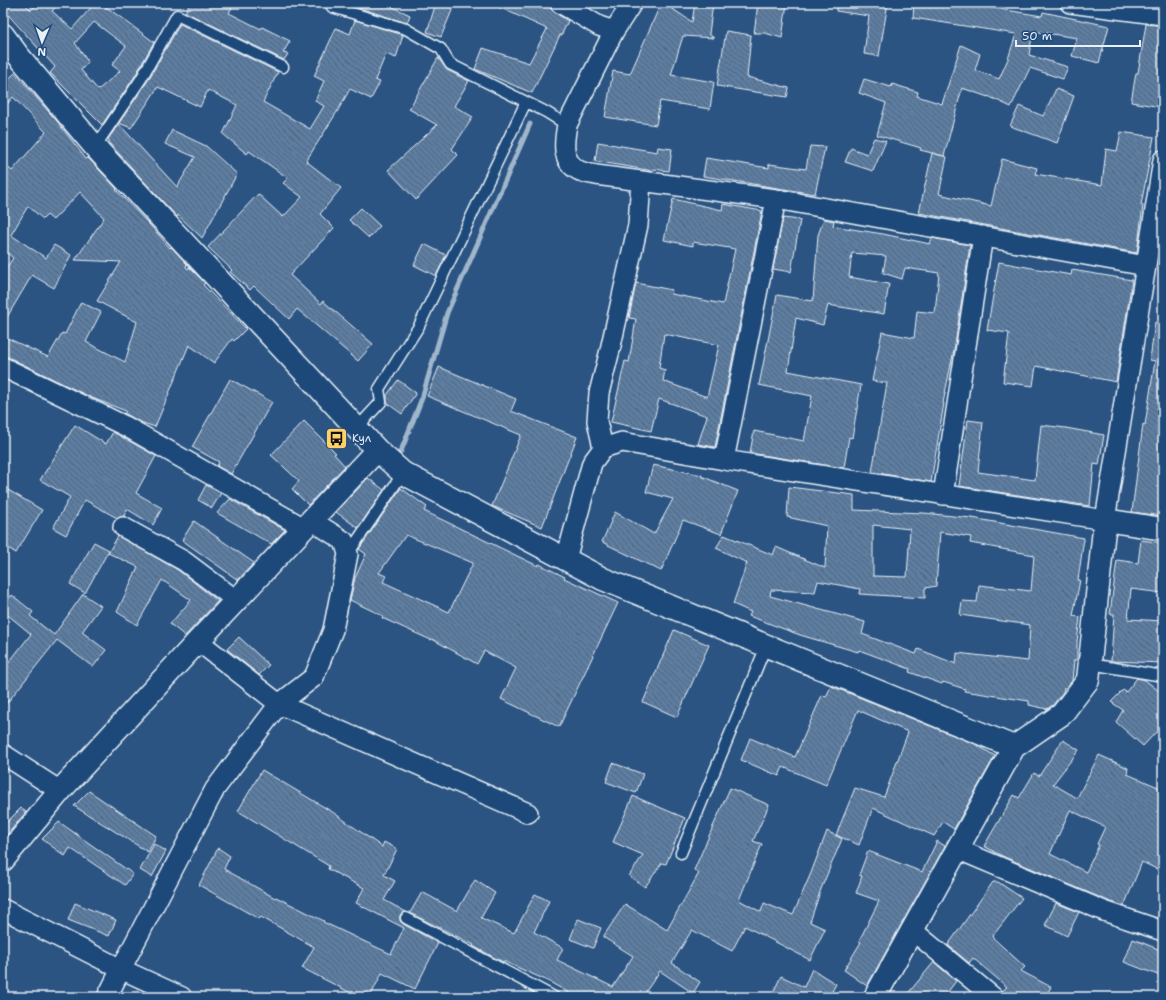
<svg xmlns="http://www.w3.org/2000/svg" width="1166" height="1000" font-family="'Shantell Sans',sans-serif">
	<defs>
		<pattern id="building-back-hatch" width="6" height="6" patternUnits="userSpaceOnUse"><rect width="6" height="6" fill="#5d7da1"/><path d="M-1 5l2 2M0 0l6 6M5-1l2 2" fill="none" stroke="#53657a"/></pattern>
	</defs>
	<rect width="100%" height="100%" fill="#2b5482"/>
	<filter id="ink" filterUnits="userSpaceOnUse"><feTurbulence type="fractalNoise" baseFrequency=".025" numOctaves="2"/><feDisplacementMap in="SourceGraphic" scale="8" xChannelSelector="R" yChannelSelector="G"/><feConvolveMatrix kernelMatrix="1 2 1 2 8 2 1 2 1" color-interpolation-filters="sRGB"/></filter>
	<g filter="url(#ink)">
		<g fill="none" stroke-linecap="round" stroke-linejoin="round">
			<!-- stream -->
			<path stroke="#a0b6cb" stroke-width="5" d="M 393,458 L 401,451 L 422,398 L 447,313 L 530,124"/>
		</g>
		<!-- building -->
		<path fill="url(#building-back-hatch)" stroke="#e8f1f8" fill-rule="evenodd" d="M 3,3 L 24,3 L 31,10 L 38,3 L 60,3 L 52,11 L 72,29 L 95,3 L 101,3 L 154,42 L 135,76 L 102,125 L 50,73 L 55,67 L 3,9 ZM 94,22 L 126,46 L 112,65 L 120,71 L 98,90 L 81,70 L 88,62 L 75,43 Z
			M 190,3 L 234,3 L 229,13 L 261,29 L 262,27 L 290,41 L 283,53 L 288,54 L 284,60 L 185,12 Z
			M 361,3 L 384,3 L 410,15 L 407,23 L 359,8 Z
			M 436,3 L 455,3 L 441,37 L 427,32 Z
			M 490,3 L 549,3 L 550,8 L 554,12 L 568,21 L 561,36 L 560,35 L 532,93 L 475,69 L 483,48 L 529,63 L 547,29 Z
			M 661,3 L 664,3 L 692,22 L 695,3 L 713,3 L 709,34 L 714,38 L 683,36 L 671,75 L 714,82 L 710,109 L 660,101 L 656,125 L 605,117 L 613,71 L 630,74 Z
			M 758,3 L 787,3 L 782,38 L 765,33 L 754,33 Z
			M 837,3 L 888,3 L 879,56 L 864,54 L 869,16 L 836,11 Z
			M 914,3 L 963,3 L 1042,16 L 1043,12 L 1109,26 L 1099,63 L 1072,56 L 1077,38 L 1033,31 L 1029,55 L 1068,67 L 1063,79 L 1030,68 L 1011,107 L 988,96 L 988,97 L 962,88 L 944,156 L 920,150 L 921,148 L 877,135 L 886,103 L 859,93 L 864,79 L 891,87 L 892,84 L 918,92 L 917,96 L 942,104 L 961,45 L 980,54 L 975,70 L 999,79 L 1008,59 L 1016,34 L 913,18 Z
			M 355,20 L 403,35 L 396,58 L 386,54 L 375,80 L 380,82 L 371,99 L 350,89 L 337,112 L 306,161 L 341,188 L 320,214 L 334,228 L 290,275 L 321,304 L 323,301 L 373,344 L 358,361 L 297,309 L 289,319 L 254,286 L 250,290 L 230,272 L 232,270 L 208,247 L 258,194 L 283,217 L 302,197 L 283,183 L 288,178 L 249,151 L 247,154 L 223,134 L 237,105 L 208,90 L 200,107 L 158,87 L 131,128 L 119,123 L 147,82 L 180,24 L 278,72 L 263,102 L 310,129 L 324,106 L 315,101 L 324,81 L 314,76 L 336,28 L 350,34 Z
			M 1146,24 L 1163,26 L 1163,95 L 1161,107 L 1131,102 L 1136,73 L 1138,73 Z
			M 726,31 L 751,35 L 747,77 L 789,88 L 787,97 L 717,86 Z
			M 438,58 L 447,70 L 469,81 L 454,106 L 473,117 L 452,149 L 458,155 L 416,200 L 388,170 L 437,125 L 409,109 Z
			M 15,73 L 56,120 L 86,159 L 88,158 L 117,189 L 116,190 L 149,224 L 170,248 L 171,247 L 187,264 L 186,267 L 188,269 L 189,267 L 205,283 L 203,285 L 246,329 L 234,341 L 232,339 L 214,363 L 189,345 L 155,427 L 140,422 L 124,413 L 126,411 L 92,398 L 8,357 L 3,356 L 3,336 L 48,357 L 62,333 L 65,334 L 81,302 L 101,312 L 86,342 L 125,362 L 137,322 L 97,301 L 121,262 L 75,260 L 104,218 L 80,192 L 53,220 L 47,215 L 43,219 L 28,206 L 11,235 L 46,258 L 54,245 L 71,255 L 54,288 L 32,275 L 3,324 L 3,273 L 13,258 L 3,249 L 3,163 L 12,171 L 46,132 L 13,97 L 3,109 L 3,84 Z
			M 1056,89 L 1074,96 L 1057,143 L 1010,126 L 1019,106 L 1043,116 Z
			M 119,124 L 177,187 L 195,157 L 165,144 L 172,130 L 206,146 L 237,174 L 202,238 L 178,215 L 177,217 L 108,142 L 110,141 L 108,139 Z
			M 1121,132 L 1154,137 L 1141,205 L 1143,205 L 1137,253 L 919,213 L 932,153 L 947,157 L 939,194 L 991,206 L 1002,159 L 1037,168 L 1035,174 L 1102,185 L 1106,149 L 1117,151 Z
			M 874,138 L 886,141 L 873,171 L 845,162 L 851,148 L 867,154 Z
			M 598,142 L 657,152 L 658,147 L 672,149 L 669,171 L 653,169 L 653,171 L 595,161 Z
			M 810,146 L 825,147 L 815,194 L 703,176 L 706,158 L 769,168 L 769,164 L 806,169 Z
			M 673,199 L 722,210 L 723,204 L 762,211 L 715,447 L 698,444 L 707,416 L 659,399 L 651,431 L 611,422 L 625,361 L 629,362 L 636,319 L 629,318 L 636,283 L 672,290 L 671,294 L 723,304 L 735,249 L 693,242 L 693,246 L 664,240 ZM 664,334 L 719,345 L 707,397 L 663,381 L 665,370 L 659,368 Z
			M 361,208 L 380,226 L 369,238 L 349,220 Z
			M 783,218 L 800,220 L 791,272 L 773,269 Z
			M 824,219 L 834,221 L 833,226 L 883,234 L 930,244 L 932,238 L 970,245 L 955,345 L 943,403 L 944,403 L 931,482 L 872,472 L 887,383 L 872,381 L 882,332 L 914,338 L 917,311 L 935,313 L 939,273 L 905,268 L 902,279 L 883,273 L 886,256 L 852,253 L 849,277 L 889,284 L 884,314 L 828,305 L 823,325 L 796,318 L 788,371 L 861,385 L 852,438 L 849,437 L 844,468 L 750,453 L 754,431 L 804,441 L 812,396 L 759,385 L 777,295 L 813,301 L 818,235 Z
			M 424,244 L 446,255 L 436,276 L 414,265 Z
			M 999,262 L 1071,275 L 1072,270 L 1132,280 L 1116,382 L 1036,366 L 1033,386 L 1003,382 L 1009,333 L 987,330 Z
			M 1155,322 L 1163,323 L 1163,516 L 1132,512 L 1143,424 L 1145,425 L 1155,361 L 1150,360 Z
			M 439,367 L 516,399 L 511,411 L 577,437 L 542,527 L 492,506 L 521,435 L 427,396 Z
			M 230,379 L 272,402 L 231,474 L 217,466 L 219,462 L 192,447 Z
			M 398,380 L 416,393 L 402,414 L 387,403 L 387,395 Z
			M 968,420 L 983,422 L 978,472 L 1035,480 L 1041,425 L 1066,428 L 1104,435 L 1099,465 L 1094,464 L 1090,506 L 959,486 Z
			M 304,421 L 336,453 L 334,454 L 345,466 L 308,505 L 292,489 L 299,481 L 271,455 Z
			M 75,425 L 106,444 L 113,432 L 156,456 L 136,493 L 162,508 L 153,525 L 127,509 L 124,516 L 117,518 L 85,500 L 66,535 L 53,528 L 70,497 L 40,480 Z
			M 653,465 L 702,475 L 701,476 L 738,491 L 721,534 L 683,520 L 661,571 L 602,542 L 615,512 L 654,534 L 673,499 L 646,492 Z
			M 368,478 L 384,490 L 358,528 L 336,512 Z
			M 206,485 L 221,493 L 212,508 L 198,500 Z
			M 3,487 L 42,510 L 16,553 L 3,545 Z
			M 789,487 L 854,495 L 854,510 L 924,513 L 972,518 L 1084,538 L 1078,580 L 1080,580 L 1073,616 L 1080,617 L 1077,642 L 1077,660 L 1074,660 L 1072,681 L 1066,688 L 1064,688 L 1063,692 L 1053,705 L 1047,709 L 1029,705 L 1029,701 L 964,691 L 965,689 L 943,682 L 942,684 L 909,672 L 910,669 L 859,650 L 858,652 L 800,635 L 749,616 L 751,612 L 733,604 L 747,563 L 716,548 L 724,535 L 773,555 L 776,547 L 825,568 L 827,526 L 787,517 ZM 873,525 L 910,529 L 907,577 L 873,576 ZM 940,532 L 971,537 L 970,543 L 1034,555 L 1031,591 L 979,585 L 977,602 L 962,601 L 960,615 L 1030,625 L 1028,661 L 957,653 L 956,664 L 918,649 L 916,654 L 862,634 L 865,622 L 770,596 L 771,590 L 815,592 L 818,581 L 860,589 L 859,594 L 925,598 L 925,588 L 936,586 Z
			M 401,488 L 427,507 L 424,511 L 538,566 L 539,564 L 565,577 L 564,578 L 618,603 L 559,727 L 501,699 L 516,668 L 484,651 L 477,664 L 432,639 L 431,640 L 382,618 L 383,616 L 350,600 L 355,578 L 366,554 L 359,549 ZM 406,535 L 473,563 L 449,612 L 383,582 L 386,576 L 379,573 Z
			M 230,499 L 285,530 L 271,544 L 217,513 Z
			M 194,521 L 254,563 L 238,580 L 182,540 Z
			M 118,536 L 178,570 L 218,601 L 185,636 L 170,624 L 191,600 L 162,580 L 137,625 L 117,612 L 138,567 L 108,553 Z
			M 1141,540 L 1163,543 L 1163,593 L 1131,589 L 1128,619 L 1163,621 L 1163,663 L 1111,661 L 1114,614 L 1110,614 L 1117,560 L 1138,563 Z
			M 94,542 L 109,550 L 85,593 L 70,584 Z
			M 83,594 L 101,606 L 82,632 L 106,650 L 93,667 L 57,640 L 3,708 L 3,670 L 31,634 L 3,611 L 3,606 L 12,595 L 33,612 L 30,616 L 54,635 Z
			M 674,630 L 709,645 L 677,717 L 643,702 Z
			M 239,637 L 269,665 L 259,675 L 227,649 Z
			M 1137,678 L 1145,680 L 1163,694 L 1163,734 L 1156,732 L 1143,746 L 1116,722 L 1123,710 L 1111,702 L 1123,690 L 1126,692 Z
			M 831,686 L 975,744 L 995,756 L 954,829 L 943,822 L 934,836 L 873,808 L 859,845 L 836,835 L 855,788 L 884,797 L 908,732 L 858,710 L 826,785 L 783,767 L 779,776 L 741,760 L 750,738 L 795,757 L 822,695 L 826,697 Z
			M 1063,740 L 1079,750 L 1053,784 L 1077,798 L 1099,755 L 1128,768 L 1127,774 L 1163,789 L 1163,872 L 1142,862 L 1124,906 L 1108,901 L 1000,855 L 984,846 L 1014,795 L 1019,798 L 1034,773 L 1039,776 ZM 1070,810 L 1105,827 L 1097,844 L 1099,845 L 1086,872 L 1050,854 Z
			M 613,763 L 643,774 L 636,793 L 606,782 Z
			M 262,770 L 334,813 L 382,847 L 384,842 L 397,849 L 384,875 L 395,881 L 384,900 L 406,912 L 400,915 L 400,921 L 403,924 L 438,943 L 415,989 L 382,973 L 370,997 L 347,997 L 349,992 L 302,968 L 314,947 L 261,917 L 259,919 L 199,885 L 218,848 L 230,856 L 224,869 L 275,898 L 276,897 L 324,921 L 323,922 L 391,954 L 404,928 L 356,903 L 364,888 L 328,869 L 329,866 L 238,811 Z
			M 730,788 L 769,805 L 753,841 L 762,844 L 739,900 L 761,912 L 764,903 L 793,915 L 811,873 L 827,831 L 842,839 L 821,889 L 810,922 L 825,929 L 810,960 L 745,926 L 732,951 L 692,930 L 672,963 L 700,982 L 693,993 L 660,971 L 642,997 L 576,997 L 548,981 L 503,961 L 503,962 L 497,959 L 473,946 L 474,945 L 410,913 L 422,892 L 457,911 L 475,880 L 495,893 L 481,918 L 514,933 L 535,894 L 549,901 L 534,932 L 563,948 L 557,960 L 613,987 L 633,956 L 603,937 L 625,904 L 667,930 L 699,873 L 694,870 Z
			M 89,791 L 156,836 L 148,852 L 74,806 Z
			M 633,796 L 685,818 L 666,864 L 662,863 L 645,887 L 629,876 L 643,855 L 613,842 Z
			M 21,808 L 26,812 L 3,840 L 3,826 Z
			M 59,822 L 133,874 L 125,885 L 70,848 L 65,856 L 42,839 Z
			M 937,841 L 945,846 L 867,986 L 844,970 L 861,942 L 859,941 L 879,901 L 856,893 L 862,876 L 859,875 L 868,851 L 922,872 Z
			M 154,844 L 166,851 L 152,877 L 140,870 Z
			M 993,882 L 998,882 L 1022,898 L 992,937 L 1025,967 L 1021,971 L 1051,987 L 1045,997 L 1004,997 L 1002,991 L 1007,987 L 973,958 L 969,963 L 948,945 Z
			M 75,903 L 116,920 L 109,936 L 68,920 Z
			M 1056,903 L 1079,912 L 1067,936 L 1045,925 Z
			M 578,919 L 601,928 L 593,948 L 570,939 Z
			M 1133,939 L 1163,951 L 1163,977 L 1124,962 Z
			M 934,962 L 956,981 L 944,997 L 905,997 Z
			M 812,969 L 836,984 L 829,997 L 771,997 L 781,976 L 804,987 Z"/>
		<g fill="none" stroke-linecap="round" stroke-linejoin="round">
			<defs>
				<path id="service" d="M 332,7 L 406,29 L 441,49 L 450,64 L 546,112 L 567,125
					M 95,147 L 141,79 L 177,15 L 283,67
					M 357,428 L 381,402 L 379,389 L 419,326 L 526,102
					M 348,554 L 403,473
					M 1090,664 L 1163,676
					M 681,853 L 766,646
					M 406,918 L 554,997"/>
				<path id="minor" d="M 560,3 L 599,26 L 614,31
					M 632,3 L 614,31 L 567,125 C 564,141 561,161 578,170 C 583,173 591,174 596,175 L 776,199
					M 1070,3 L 1163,15
					M 3,367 L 127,427 L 304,528
					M 603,448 L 597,421 L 599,393 L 610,350 L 638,225 L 641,181
					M 724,460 L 1105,520 L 1163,160
					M 943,495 L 983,236
					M 311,520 L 344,541 L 348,554 L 333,630 L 314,677 L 279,704 L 528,813
					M 123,527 L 184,561 L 236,600
					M 566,559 L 592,463 L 603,448 L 622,442 L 724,460 L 776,199 L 1146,266
					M 3,754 L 60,791
					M 957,849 L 1104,911 L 1163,931
					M 3,909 L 121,969 L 107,997
					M 912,930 L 993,997
					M 182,997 L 121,969 L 215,789 L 279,704 L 198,641"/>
				<path id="tertiary" d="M 3,35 L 17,54 L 95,147 L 377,450 L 403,473 L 603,579 L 1014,747
					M 3,860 L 60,791 L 198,641 L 377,450
					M 875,997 L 1014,747 L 1062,714 L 1088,680 L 1105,520 L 1163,529"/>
			</defs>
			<!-- service casing -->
			<use href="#service" stroke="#e8f1f8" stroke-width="13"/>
			<!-- minor casing -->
			<use href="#minor" stroke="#e8f1f8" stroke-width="22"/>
			<!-- tertiary casing -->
			<use href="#tertiary" stroke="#e8f1f8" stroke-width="25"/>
			<!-- service -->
			<use href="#service" stroke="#1f4a7a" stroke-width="10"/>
			<!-- minor -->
			<use href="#minor" stroke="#1f4a7a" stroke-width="19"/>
			<!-- tertiary -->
			<use href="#tertiary" stroke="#1f4a7a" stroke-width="22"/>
		</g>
	</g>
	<!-- icons -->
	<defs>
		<symbol id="bus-square" viewBox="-11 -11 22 22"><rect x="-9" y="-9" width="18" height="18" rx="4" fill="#ffd166" stroke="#1f4a7a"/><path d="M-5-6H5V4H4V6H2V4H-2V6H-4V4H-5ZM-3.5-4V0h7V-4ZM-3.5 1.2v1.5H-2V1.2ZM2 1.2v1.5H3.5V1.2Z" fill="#111"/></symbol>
	</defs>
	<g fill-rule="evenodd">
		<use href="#bus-square" x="324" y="426" width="25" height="25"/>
	</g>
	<g text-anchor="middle" stroke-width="3.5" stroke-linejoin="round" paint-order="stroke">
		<!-- poi labels -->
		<g font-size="11" fill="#e8f1f8" stroke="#1f4a7a" text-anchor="start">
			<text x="352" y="442">Кул</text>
		</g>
	</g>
	<!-- margin -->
	<rect width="1166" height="1000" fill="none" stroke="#1f4a7a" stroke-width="16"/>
	<rect x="8" y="8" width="1150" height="984" fill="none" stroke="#e8f1f8" stroke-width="1.5" filter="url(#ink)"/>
	<!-- north arrow -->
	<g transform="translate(42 42) rotate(182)" stroke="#1f4a7a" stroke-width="3" paint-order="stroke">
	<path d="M0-3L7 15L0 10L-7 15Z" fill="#e8f1f8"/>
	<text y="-6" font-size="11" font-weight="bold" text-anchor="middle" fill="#e8f1f8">N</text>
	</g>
	<!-- scale -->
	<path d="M1016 40v6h124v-6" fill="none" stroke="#e8f1f8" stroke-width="2"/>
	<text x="1022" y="40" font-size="12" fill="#e8f1f8" stroke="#1f4a7a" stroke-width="3" paint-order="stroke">50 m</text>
</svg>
